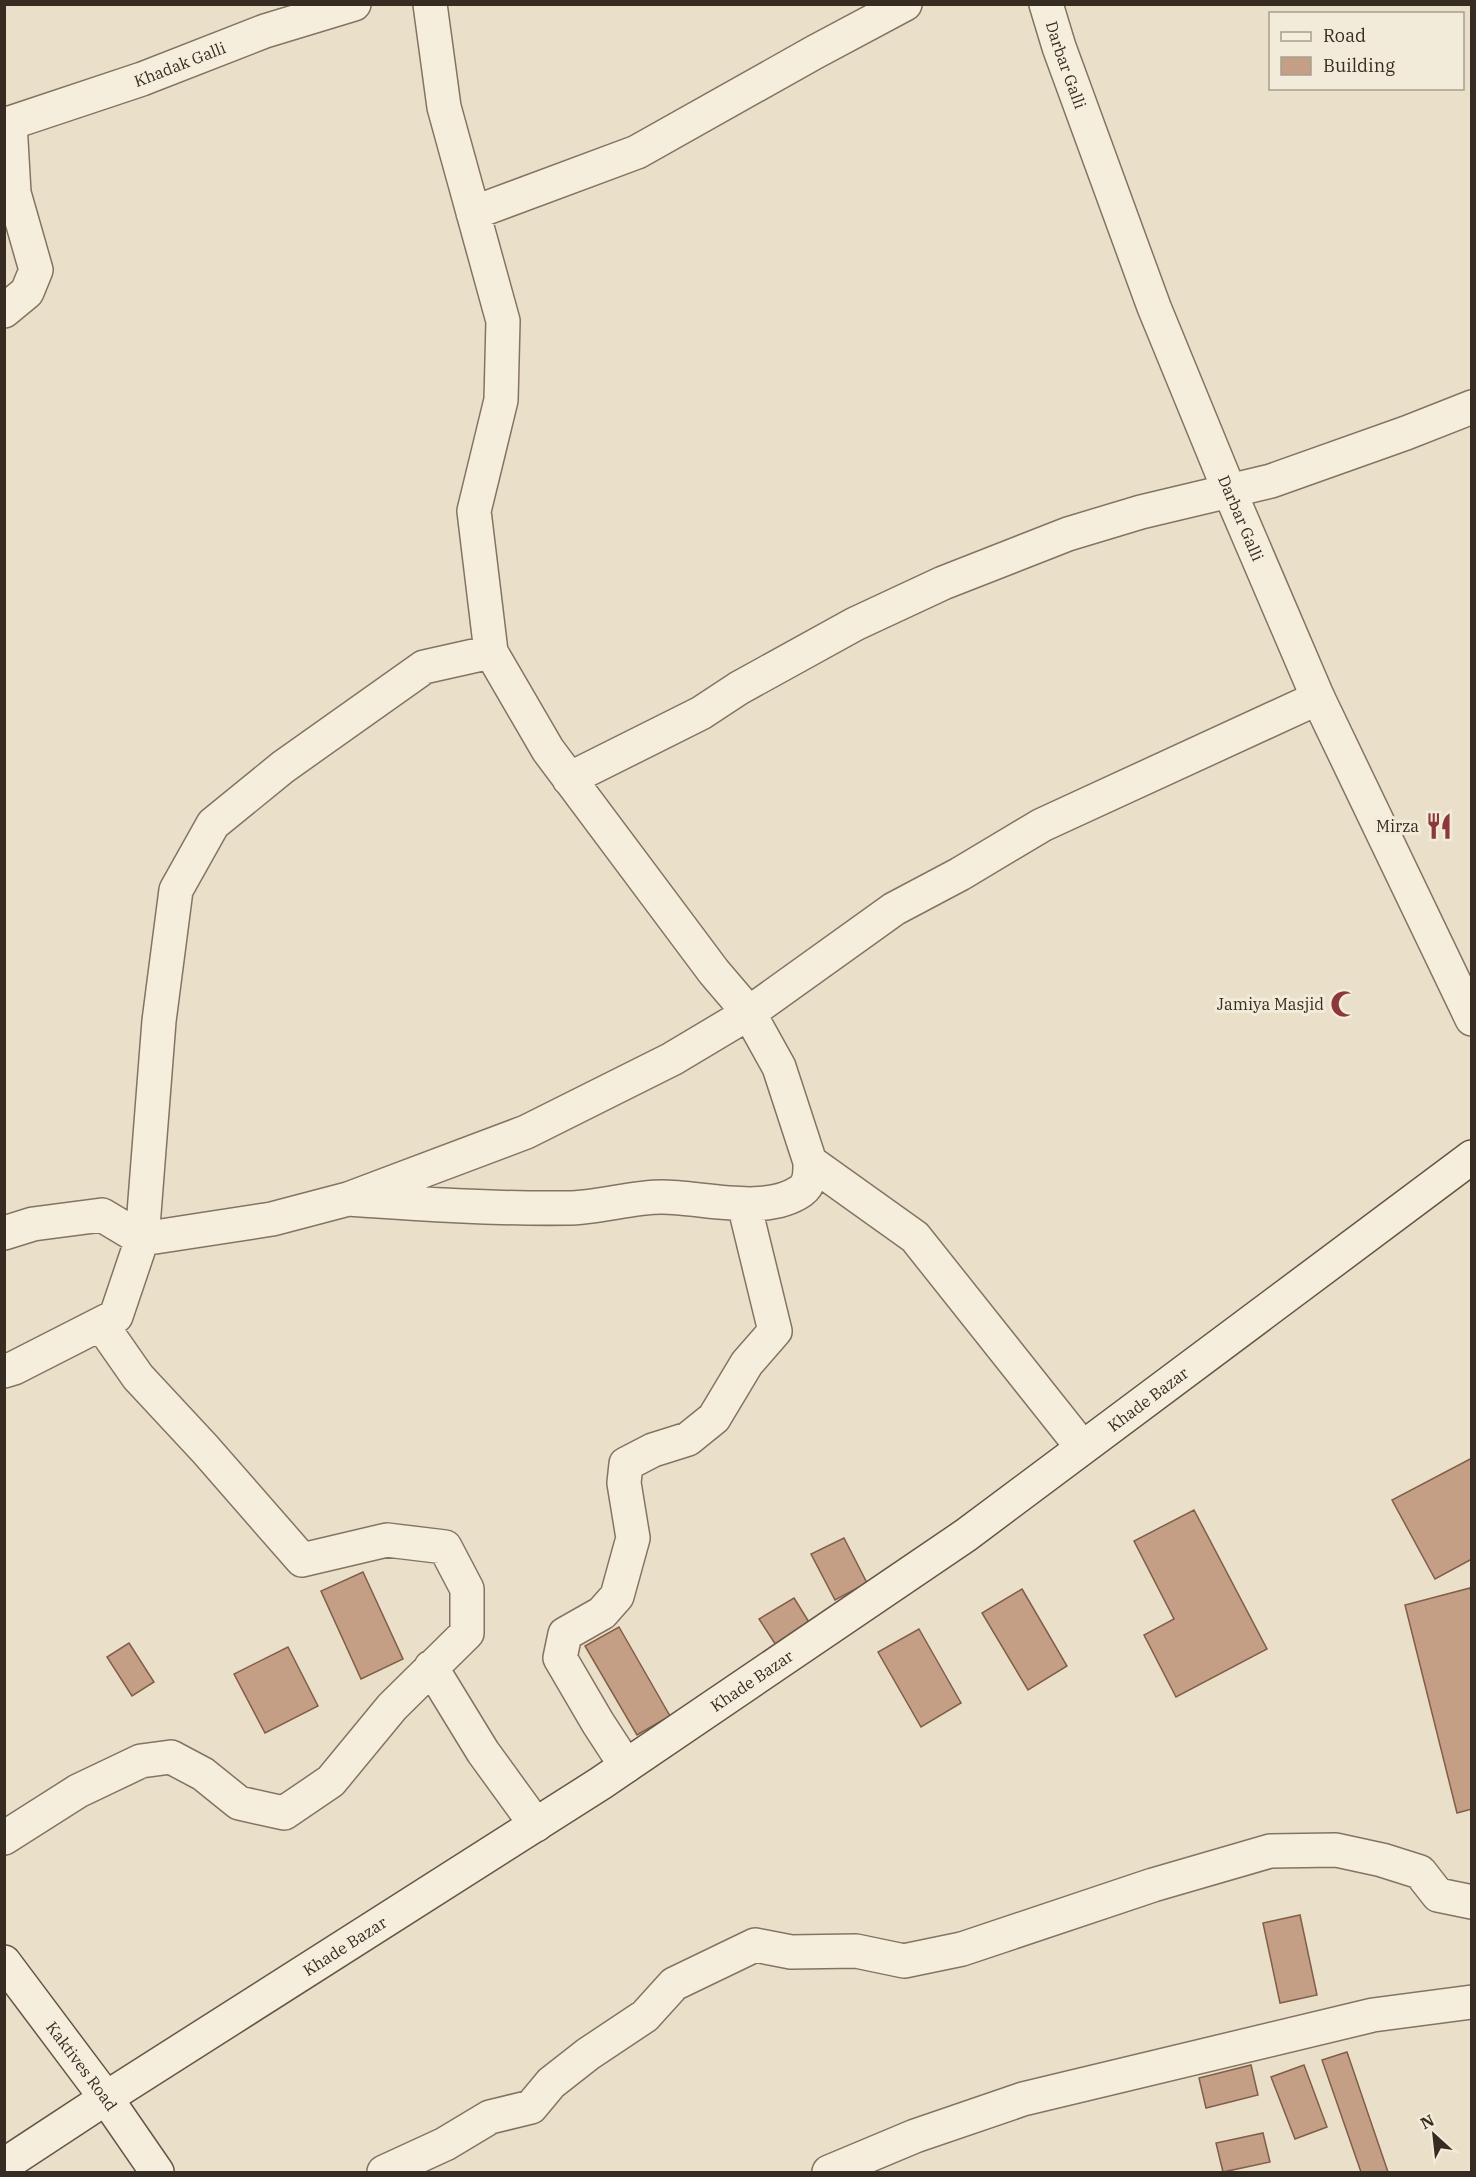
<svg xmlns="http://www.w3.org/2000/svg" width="1476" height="2177" font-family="'IBM Plex Serif',serif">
	<rect width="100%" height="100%" fill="#eae0ca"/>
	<!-- building -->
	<path fill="#c49e85" stroke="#815e49" stroke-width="1.5" d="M 1472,1458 L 1472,1559 L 1435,1579 L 1392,1500 Z
		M 1194,1510 L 1267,1649 L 1176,1697 L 1144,1635 L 1174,1619 L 1134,1541 Z
		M 844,1538 L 867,1583 L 835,1600 L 811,1554 Z
		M 363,1572 L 403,1659 L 361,1679 L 321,1591 Z
		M 1470,1588 L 1472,1595 L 1472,1809 L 1457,1813 L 1405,1605 Z
		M 1022,1589 L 1067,1666 L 1028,1690 L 982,1613 Z
		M 794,1598 L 817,1635 L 783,1656 L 759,1619 Z
		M 619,1627 L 670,1716 L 637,1735 L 585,1646 Z
		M 919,1629 L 961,1703 L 921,1727 L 878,1652 Z
		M 129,1643 L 154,1682 L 132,1696 L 107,1657 Z
		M 288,1647 L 318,1706 L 265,1733 L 234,1674 Z
		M 1300,1915 L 1317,1995 L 1280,2003 L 1263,1923 Z
		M 1347,2052 L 1388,2172 L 1361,2172 L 1322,2060 Z
		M 1251,2065 L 1258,2095 L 1206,2108 L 1199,2078 Z
		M 1304,2065 L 1327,2127 L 1295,2139 L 1271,2077 Z
		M 1263,2133 L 1270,2162 L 1223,2172 L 1216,2143 Z"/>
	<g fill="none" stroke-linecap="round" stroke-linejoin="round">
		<defs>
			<path id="minor" d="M 430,4 L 444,107 L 503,321 L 501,400 L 474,511 L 491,652
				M 473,213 L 637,152 L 815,52 L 905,4
				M 4,311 L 27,292 L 36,270 L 14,193 L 10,123
				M 569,779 L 701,713 L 739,688 L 855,624 L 943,583 L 1068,534 L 1141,512 L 1271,481 L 1406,433 L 1472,407
				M 810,1162 L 915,1237 L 1082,1447
				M 4,1233 L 33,1224 L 102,1215 L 142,1239 L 159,1021 L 176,890 L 213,824 L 283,767 L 424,667 L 491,652 L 548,750 L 714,972 L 749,1013 L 779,1067 L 810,1162 C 810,1172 811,1184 801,1191 C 765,1216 702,1197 662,1197 C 630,1197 599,1208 567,1208 C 494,1209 421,1204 348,1199
				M 4,1371 L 14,1368 L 116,1316 L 142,1239 L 272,1219 L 348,1199 L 526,1132 L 672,1059 L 749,1013 L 894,909 L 960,874 L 1042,825 L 1318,698
				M 431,1667 L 483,1752 L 536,1825
				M 626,1766 L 598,1723 L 560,1658 L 565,1634 L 602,1613 L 617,1596 L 633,1538 L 624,1483 L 626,1464 L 653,1450 L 688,1439 L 714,1418 L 747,1363 L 775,1331 L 744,1204
				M 4,1838 L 78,1791 L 141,1761 L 171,1757 L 203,1774 L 239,1803 L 284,1813 L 331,1781 L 392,1707 L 467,1633 L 467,1589 L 445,1547 L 387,1540 L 302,1560 L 205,1449 L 138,1377 L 101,1324
				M 384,2172 L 445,2144 L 490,2117 L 531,2107 L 551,2083 L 588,2054 L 645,2016 L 674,1984 L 755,1945 L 791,1952 L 856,1951 L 904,1961 L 962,1949 L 1153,1885 L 1270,1851 L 1336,1850 L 1382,1860 L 1420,1872 L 1438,1895 L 1472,1902
				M 829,2172 L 915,2136 L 1023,2099 L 1373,2015 L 1472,2002"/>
			<g id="tertiary">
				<path id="s1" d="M 1046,4 L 1059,47 L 1154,307 L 1229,490 L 1318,698 L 1472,1019"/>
				<path id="s2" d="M 4,125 L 142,79 L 265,31 L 354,4"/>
			</g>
			<g id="secondary">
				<path id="s3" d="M 4,1962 L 106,2098 L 157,2172"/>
				<path id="s4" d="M 4,2165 L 106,2098 L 601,1783 L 966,1535 L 1472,1157"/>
			</g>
		</defs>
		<!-- minor casing -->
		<use href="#minor" stroke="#857361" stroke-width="36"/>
		<!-- tertiary casing -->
		<use href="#tertiary" stroke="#857361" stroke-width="36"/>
		<!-- secondary casing -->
		<use href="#secondary" stroke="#675544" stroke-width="36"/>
		<!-- minor -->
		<use href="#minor" stroke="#f6eedd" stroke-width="33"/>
		<!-- tertiary -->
		<use href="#tertiary" stroke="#f6eedd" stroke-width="33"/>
		<!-- secondary -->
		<use href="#secondary" stroke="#f6eedd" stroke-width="33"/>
	</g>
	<!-- icons -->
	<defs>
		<symbol id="restaurant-bare" viewBox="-9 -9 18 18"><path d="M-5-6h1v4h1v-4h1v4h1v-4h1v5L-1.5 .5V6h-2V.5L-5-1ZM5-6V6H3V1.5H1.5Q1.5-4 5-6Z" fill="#8d373a" stroke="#f2ebd9" stroke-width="2.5" paint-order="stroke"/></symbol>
		<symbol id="mosque-bare" viewBox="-9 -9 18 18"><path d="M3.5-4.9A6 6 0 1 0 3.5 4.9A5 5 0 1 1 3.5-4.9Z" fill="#8d373a" stroke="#f2ebd9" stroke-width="2.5" paint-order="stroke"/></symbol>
	</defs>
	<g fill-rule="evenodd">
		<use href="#restaurant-bare" x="1420" y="807" width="38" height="38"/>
		<use href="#mosque-bare" x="1325" y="985" width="38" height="38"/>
	</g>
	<g text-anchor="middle" stroke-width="6" stroke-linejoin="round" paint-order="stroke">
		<!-- street labels -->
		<g font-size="16" fill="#372c22" stroke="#f2ebd9">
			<text dy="6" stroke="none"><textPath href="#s2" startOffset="186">Khadak Galli</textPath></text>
			<text dy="6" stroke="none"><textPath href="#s1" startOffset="64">Darbar Galli</textPath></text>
			<text dy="6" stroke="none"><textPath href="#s1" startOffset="550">Darbar Galli</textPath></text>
			<text dy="6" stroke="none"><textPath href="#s4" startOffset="1377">Khade Bazar</textPath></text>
			<text dy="6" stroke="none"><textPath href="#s4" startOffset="891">Khade Bazar</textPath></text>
			<text dy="6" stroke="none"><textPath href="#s4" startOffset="405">Khade Bazar</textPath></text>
			<text dy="6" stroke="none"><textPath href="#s3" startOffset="130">Kaktives Road</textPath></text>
		</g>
		<!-- poi labels -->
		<g font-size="16" fill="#372c22" stroke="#f2ebd9" text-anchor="end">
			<text x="1419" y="832">Mirza</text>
			<text x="1324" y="1010">Jamiya Masjid</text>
		</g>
	</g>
	<!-- border -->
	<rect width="1476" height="2177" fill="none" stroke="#372c22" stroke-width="12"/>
	<!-- legend -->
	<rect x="1269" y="12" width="195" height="78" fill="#f2ebd9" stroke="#a79f90" stroke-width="1.5"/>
	<rect x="1281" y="32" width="30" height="9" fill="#f6eedd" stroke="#a79f90" stroke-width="1.5"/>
	<text x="1323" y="42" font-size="18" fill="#372c22">Road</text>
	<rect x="1281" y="57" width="30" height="18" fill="#c49e85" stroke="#a79f90" stroke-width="1.5"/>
	<text x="1323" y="72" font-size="18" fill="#372c22">Building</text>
	<!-- north arrow -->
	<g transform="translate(1434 2135) rotate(333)" stroke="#f2ebd9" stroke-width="4.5" paint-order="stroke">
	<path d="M0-4.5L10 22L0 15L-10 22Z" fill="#372c22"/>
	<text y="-9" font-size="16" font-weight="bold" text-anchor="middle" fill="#372c22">N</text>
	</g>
</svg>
